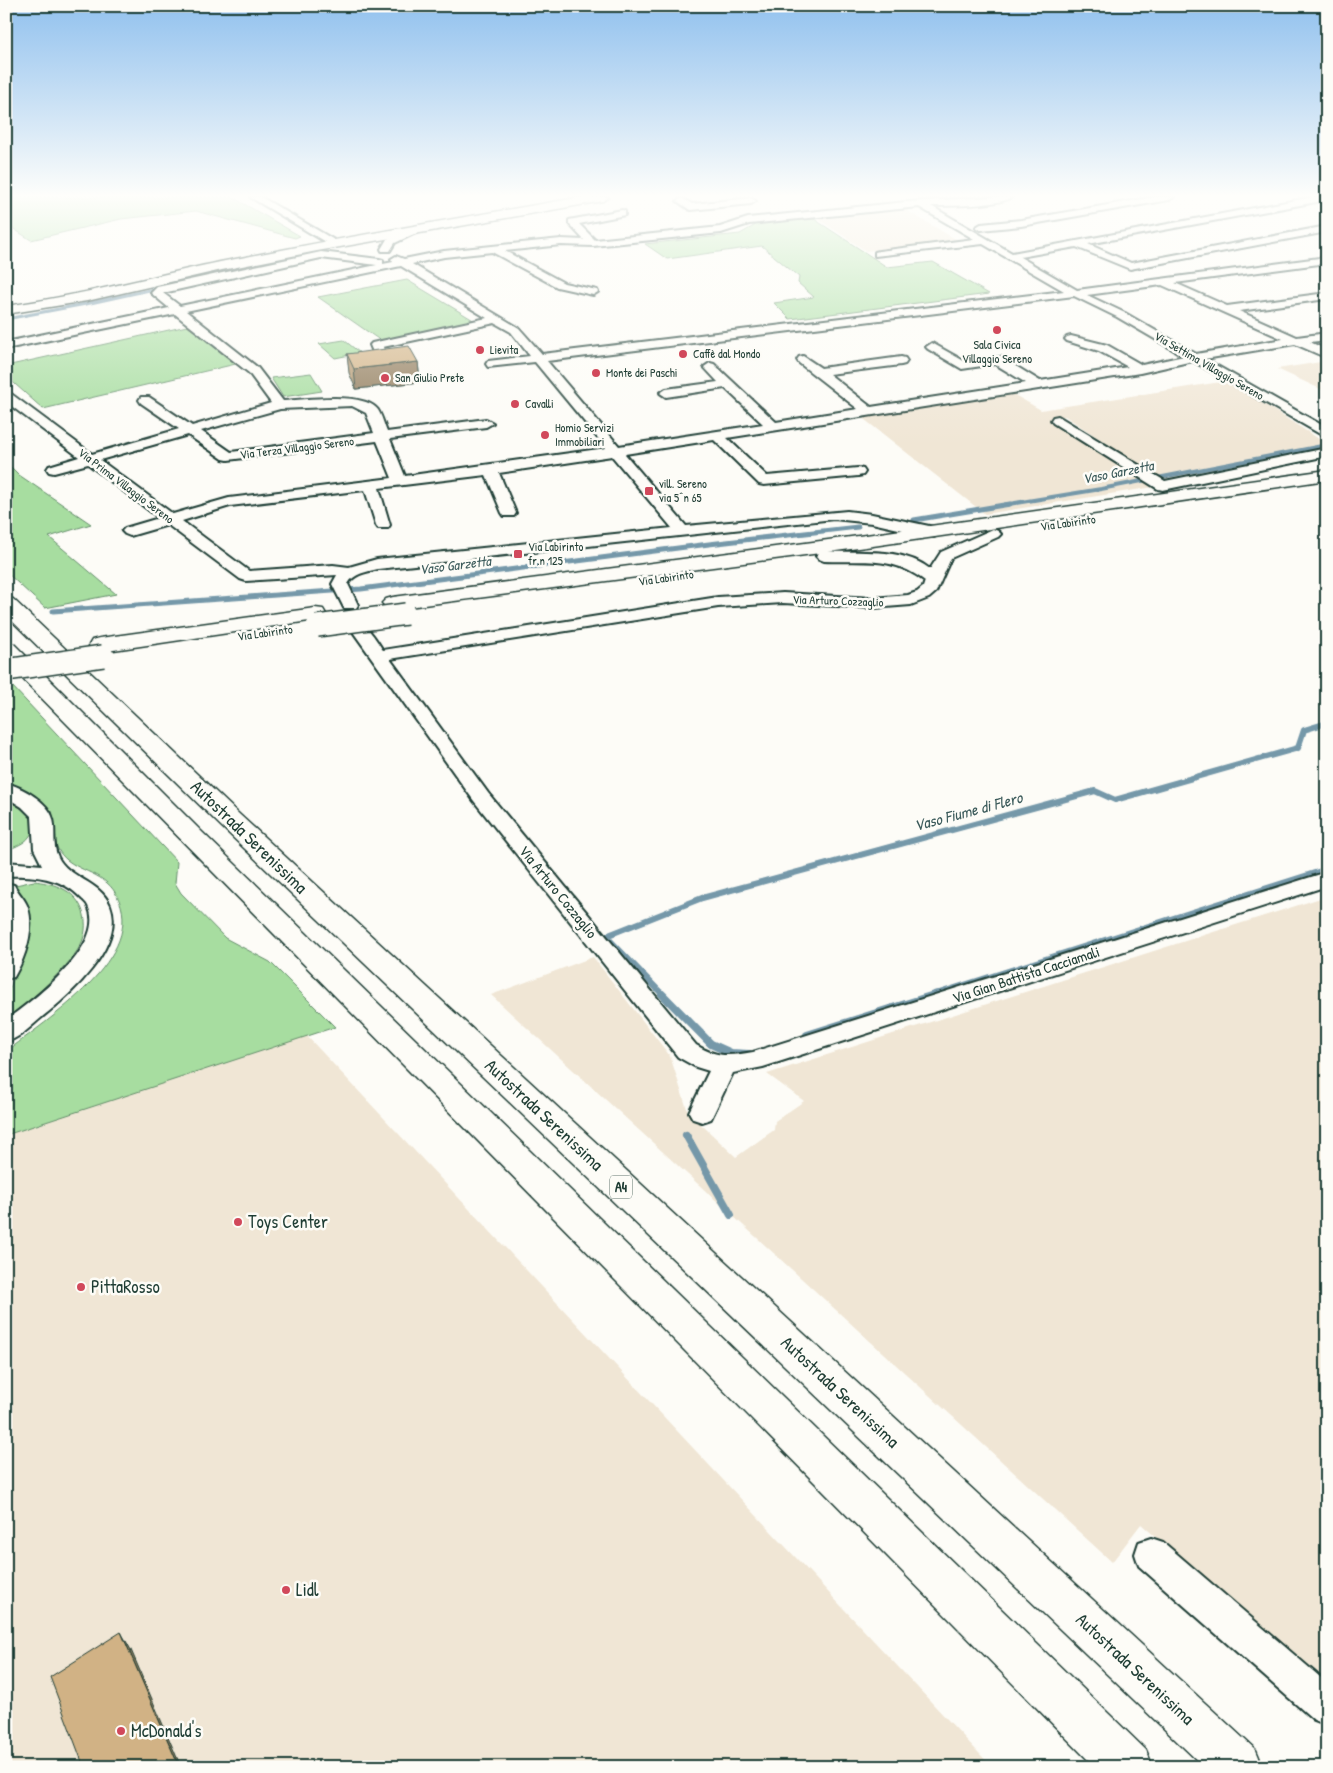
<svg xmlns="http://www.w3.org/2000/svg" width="1333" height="1773" font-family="'Patrick Hand',sans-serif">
	<rect width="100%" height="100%" fill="#fdfcf7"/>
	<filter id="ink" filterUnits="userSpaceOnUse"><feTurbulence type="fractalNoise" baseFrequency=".02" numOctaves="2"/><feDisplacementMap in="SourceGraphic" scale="10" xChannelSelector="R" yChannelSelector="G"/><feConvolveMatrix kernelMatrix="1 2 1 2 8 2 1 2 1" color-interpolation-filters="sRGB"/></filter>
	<g filter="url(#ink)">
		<!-- built -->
		<path fill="#f0e6d5" d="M 902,208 L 957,240 L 866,251 L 815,217 Z
			M 1327,361 L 1327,392 L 1277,369 Z
			M 1227,381 L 1327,444 L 1327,448 L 1163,481 L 1065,416 L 1050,420 L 1154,487 L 985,514 L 860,416 L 1011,393 L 1041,410 Z
			M 1327,896 L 1327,1686 L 1141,1524 L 1112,1562 L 491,995 L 593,957 L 670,1056 L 688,1112 L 736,1157 L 774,1130 L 775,1121 L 804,1101 L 767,1074 Z
			M 306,1035 L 992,1767 L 6,1767 L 6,1135 Z"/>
		<!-- green -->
		<path fill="#a7dda0" stroke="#638d6a" d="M 29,197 L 232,197 L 300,236 L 295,238 L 196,211 L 121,219 L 31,240 L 6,224 L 6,199 Z
			M 814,219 L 887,267 L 933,262 L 989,294 L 790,319 L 774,303 L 814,297 L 798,283 L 799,277 L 762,246 L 667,259 L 645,244 L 740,234 L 759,223 Z
			M 407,280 L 475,321 L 381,341 L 318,297 Z
			M 187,326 L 240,363 L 43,409 L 6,376 L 6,366 Z
			M 344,340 L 360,353 L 335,358 L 319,344 Z
			M 311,373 L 322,391 L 283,397 L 271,378 Z
			M 6,462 L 19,475 L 91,524 L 49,537 L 116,594 L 45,608 L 6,572 Z
			M 11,685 L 177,862 L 175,883 L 181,893 L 225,938 L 270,962 L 335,1027 L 6,1135 L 6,1052 C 45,1021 151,955 116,894 C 103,870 72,872 59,851 C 50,837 57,825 52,811 L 6,780 L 6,686 Z
			M 6,798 L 26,812 L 34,820 C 33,841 23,843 6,851 Z
			M 34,881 C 51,883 71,888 80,905 C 87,917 87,934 80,946 C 67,970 27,1002 6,1021 L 6,999 L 25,947 L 27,906 L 24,898 L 11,886 Z"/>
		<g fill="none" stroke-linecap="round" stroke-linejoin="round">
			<!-- stream-far4 -->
			<path stroke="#7598a9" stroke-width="3" d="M 547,203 L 582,197
				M 6,319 L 86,304 L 313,254"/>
			<!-- stream-far3 -->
			<path stroke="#7598a9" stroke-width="4" d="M 1003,505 L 1101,489 L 1327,445"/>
			<!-- stream-far2 -->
			<path stroke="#7598a9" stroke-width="5" d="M 914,520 L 1010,504
				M 53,611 L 361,589 L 709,544 L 858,527"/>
			<!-- stream-far1 -->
			<path stroke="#7598a9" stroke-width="6" d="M 663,995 L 606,936 L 702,898 L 1095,791 L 1115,800 L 1298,748 L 1304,730 L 1327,723
				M 933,995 L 1327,869"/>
			<!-- stream -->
			<path stroke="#7598a9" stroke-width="8" d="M 662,994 L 711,1044 L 731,1053 L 749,1054
				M 807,1035 L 937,994
				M 686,1135 L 731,1215"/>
			<defs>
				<path id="street" d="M 250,197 L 261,197 L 341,244 L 340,246 L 332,246 Z
					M 991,197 L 1012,197 C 1000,206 948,206 931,206 L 1012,253 L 1313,197 L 1327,197 L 1327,200 L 1088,244 L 1131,263 L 1327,226 L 1327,232 L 1130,269 L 1076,247 L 1020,257 L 1077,290 L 1327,257 L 1327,263 L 1175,283 L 1227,306 L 1327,293 L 1327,299 L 1239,311 L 1297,337 L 1327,333 L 1327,340 L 1310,342 L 1327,350 L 1327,358 L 1295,344 L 1205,359 L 1327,428 L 1327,438 L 1193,361 L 1140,373 L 727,438 L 767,476 L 858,468 L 863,469 L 865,472 L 863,475 L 858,476 L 764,485 L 759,484 L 714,440 L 625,454 L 686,526 L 847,511 L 872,514 L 934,527 L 939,529 L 942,532 L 939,535 L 934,537 L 872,523 L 834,519 L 378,569 C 367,572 354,573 348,584 L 358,605 L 356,608 L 344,608 L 332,584 L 337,575 L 246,581 L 240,579 L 168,525 L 130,536 L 125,534 L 122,531 L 125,528 L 159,518 L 88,464 L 54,473 L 49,472 L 47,469 L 49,466 L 79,457 L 6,402 L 6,392 L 10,393 L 92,454 L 179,429 L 141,403 L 139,400 L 141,397 L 149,397 L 192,426 L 271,403 L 249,373 L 175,314 L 6,349 L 6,342 L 169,308 L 151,293 L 157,287 L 321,252 L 379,259 L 383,260 L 383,264 L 393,262 L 391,259 L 396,256 L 404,259 L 444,251 L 561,239 L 584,240 L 569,224 L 569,220 L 622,210 L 625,211 L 625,215 L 579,224 L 595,240 L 720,227 L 748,218 L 906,202 ZM 919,207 L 974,239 L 879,251 L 875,252 L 875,256 L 983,244 L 1064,291 L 542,354 L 519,328 L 412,264 L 444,257 L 492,252 L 557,287 L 593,295 L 598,292 L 597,290 L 564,283 L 505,251 L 561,245 L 593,246 L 721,233 L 749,224 ZM 321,258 L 377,265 L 180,306 L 163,293 ZM 401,266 L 487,318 L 372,343 L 370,345 L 378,364 L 386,364 L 388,361 L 383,347 L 495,323 L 511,332 L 530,356 L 488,361 L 486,364 L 488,367 L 535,362 L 606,448 L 405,476 L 390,439 L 486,427 L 493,423 L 486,419 L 387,432 C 384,425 382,416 378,410 C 364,391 304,400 283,401 L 257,367 L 186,311 ZM 1162,285 L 1283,339 L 1196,354 L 1125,313 L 1087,295 ZM 1074,296 L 1117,317 L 1184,356 L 1142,365 L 1107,345 L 1071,336 L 1067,337 L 1065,339 L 1067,341 L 1099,351 L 1128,367 L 1040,381 L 1001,357 L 964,361 L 932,343 L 926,347 L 928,349 L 962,369 L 995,364 L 1026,383 L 871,407 L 829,374 L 901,365 L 905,364 L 907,361 L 905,358 L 901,357 L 821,368 L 803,356 L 799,357 L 797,360 L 799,363 L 858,409 L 776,422 L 714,364 L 710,363 L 704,367 L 718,382 L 666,389 L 660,393 L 666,397 L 725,388 L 763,424 L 619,446 L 547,361 ZM 352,406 L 366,413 L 374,433 L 231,452 L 201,431 L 280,409 ZM 188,435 L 223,459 L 228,460 L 377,441 L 392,478 L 229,498 L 173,514 L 100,460 ZM 612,456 L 672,528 L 377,559 L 349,567 L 333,565 L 249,571 L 182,521 L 230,506 L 365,490 L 376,525 L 378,528 L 388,528 L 390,525 L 379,488 L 486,475 L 502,513 L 504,516 L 514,516 L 516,513 L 499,473 Z
					M 1154,197 L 1174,197 L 1169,200 L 1021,226 L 981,230 L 976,227 L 981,224 L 1021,220 Z
					M 682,198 L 692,204 L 751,198 L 756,201 L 751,204 L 690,210 L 677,201 Z
					M 415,227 L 420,230 L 418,232 L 395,243 L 390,251 L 382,251 L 381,249 L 387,239 Z
					M 1058,416 L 1165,481 L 1327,448 L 1327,456 L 1163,490 L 1158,489 L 1053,423 L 1051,420 L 1053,417 Z
					M 993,529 L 998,531 L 1001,534 L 998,537 L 951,558 L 936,592 L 929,598 L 911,605 L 873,608 L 783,603 L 718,607 L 390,659 L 488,793 L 696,1045 C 717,1058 729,1056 753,1052 L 1327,872 L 1327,886 L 763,1067 L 733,1073 L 711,1119 L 702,1122 L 693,1119 L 689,1112 L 709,1071 L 696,1067 L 678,1057 L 474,801 L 351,629 L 353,625 C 368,622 375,639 383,650 L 718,597 L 783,593 L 873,598 L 908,595 L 917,592 L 923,587 L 925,581 C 891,555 864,563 824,561 L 819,559 L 816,556 L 819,553 L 824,551 C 859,554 900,546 930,569 L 941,552 Z
					M 6,783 C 22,787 49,802 53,819 C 56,832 52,844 58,857 C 68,878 100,881 110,905 C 126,946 69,996 41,1018 C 30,1027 20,1038 6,1042 L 6,1020 C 32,1001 108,945 88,906 C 87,903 83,900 81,898 C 62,877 32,875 6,876 L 6,862 L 42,865 L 34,849 L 32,817 L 22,807 L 6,797 Z
					M 6,883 L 14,885 C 18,893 26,900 28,908 C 35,930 25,958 14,977 L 6,979 L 8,918 Z
					M 1151,1538 L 1163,1542 L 1327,1683 L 1327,1725 L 1314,1720 L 1139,1566 L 1135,1554 L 1139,1542 Z"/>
				<path id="secondary" d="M 583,197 L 609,197 L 603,201 L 317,251 L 222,270 L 87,301 L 6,314 L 6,306 C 80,296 152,276 225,261 C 344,237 464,217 583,197 Z
					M 1327,470 L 1327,480 L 866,547 L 393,609 L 386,607 L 382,603 L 386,599 L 393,597 L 866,535 Z
					M 315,608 L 323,609 L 326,614 L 323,619 L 100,652 L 92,650 L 89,645 L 92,640 L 100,638 Z"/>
				<path id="highway" d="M 6,597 L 13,599 L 240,815 L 1256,1750 L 1263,1767 L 1204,1767 L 222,827 L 6,615 Z
					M 6,642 L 14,644 L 202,832 L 1146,1750 L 1153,1767 L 1095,1767 L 6,662 Z"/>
			</defs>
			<!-- street casing -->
			<use href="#street" stroke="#1f3d34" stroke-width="4"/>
			<!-- secondary casing -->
			<use href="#secondary" stroke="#1f3d34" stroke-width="3"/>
			<!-- highway casing -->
			<use href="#highway" stroke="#1f3d34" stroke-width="3"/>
			<!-- street -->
			<use href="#street" fill="#fdfcf7" fill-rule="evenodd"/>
			<!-- secondary -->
			<use href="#secondary" fill="#fdfcf7" fill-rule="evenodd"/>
			<!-- highway -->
			<use href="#highway" fill="#fdfcf7" fill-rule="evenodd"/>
			<defs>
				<path id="secondary-bridge" d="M 317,626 L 406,614
					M 6,670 L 103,656"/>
			</defs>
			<!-- secondary-bridge casing -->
			<use href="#secondary-bridge" stroke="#1f3d34" stroke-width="24" stroke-linecap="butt"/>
			<!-- secondary-bridge -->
			<use href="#secondary-bridge" stroke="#fdfcf7" stroke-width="21"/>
		</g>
		<!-- wall -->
		<path fill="#b49972" stroke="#1f3d34" d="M 347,354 L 418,362 L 420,382 L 356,389 L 349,373 Z"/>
		<!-- shaded-wall -->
		<path fill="#927d5d" stroke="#1f3d34" d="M 418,362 L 420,382 L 356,389 L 354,369 Z
			M 121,1632 L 131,1650 L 181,1767 L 179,1767 Z"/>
		<!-- building -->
		<path fill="#d1b285" stroke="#1f3d34" d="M 409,346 L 418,362 L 354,369 L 347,354 Z
			M 121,1632 L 179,1767 L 84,1767 L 50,1677 Z"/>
	</g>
	<!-- sky -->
	<linearGradient id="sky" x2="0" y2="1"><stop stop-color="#91c1ee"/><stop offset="0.44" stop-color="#fefefb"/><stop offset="1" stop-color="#fefefb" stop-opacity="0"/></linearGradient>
	<rect width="1333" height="445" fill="url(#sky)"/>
	<!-- markers -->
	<g fill="#d1495b" stroke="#fdfcf7" stroke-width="2">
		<circle cx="997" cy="330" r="5"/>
		<circle cx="480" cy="350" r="5"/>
		<circle cx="683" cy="354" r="5"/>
		<circle cx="596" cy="373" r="5"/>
		<circle cx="385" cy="378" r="5"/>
		<circle cx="515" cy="404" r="5"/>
		<circle cx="545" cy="435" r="5"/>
		<rect x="644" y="486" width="10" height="10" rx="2.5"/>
		<rect x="513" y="549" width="10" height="10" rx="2.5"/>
		<circle cx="238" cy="1222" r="5"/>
		<circle cx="81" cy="1287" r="5"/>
		<circle cx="286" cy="1590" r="5"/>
		<circle cx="121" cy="1731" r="5"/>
	</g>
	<g text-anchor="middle" stroke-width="5" stroke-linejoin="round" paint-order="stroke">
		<!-- far-poi labels -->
		<g font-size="12" fill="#1f3d34" stroke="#fdfcf7" text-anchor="start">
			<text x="997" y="349" text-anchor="middle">Sala Civica<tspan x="997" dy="14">Villaggio Sereno</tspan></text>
			<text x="490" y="354">Lievita</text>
			<text x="693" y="358">Caffè dal Mondo</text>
			<text x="606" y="377">Monte dei Paschi</text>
			<text x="395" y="382">San Giulio Prete</text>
			<text x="525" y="408">Cavalli</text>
			<text x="555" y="432">Homio Servizi<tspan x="555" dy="14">Immobiliari</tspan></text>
			<text x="659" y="488">vill. Sereno<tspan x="659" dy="14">via 5^n 65</tspan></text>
			<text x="528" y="551">Via Labirinto<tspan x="528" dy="14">fr.n 125</tspan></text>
		</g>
		<!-- far-street labels -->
		<g font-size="12" fill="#1f3d34" stroke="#fdfcf7">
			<text transform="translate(1209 366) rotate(30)" y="4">Via Settima Villaggio Sereno</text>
			<text transform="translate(297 448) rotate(-7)" y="4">Via Terza Villaggio Sereno</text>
			<text transform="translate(126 486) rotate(37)" y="4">Via Prima Villaggio Sereno</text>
			<text transform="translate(1068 523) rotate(-8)" y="4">Via Labirinto</text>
			<text transform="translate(666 578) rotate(-8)" y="4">Via Labirinto</text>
			<text transform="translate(838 601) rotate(2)" y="4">Via Arturo Cozzaglio</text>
			<text transform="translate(265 633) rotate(-8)" y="4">Via Labirinto</text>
		</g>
		<!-- far-water labels -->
		<g font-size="14" font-style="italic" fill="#3c5b5b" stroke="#fdfcf7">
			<text transform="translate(1118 472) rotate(-11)" y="5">Vaso Garzetta</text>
			<text transform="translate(455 565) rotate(-7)" y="5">Vaso Garzetta</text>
		</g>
		<!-- shield labels -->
		<rect fill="#fdfcf7" stroke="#62766e" stroke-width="1" x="610" y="1175.5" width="22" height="23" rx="4"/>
		<g font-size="14" font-weight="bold" fill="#1f3d34">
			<text x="621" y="1192">A4</text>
		</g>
		<!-- street labels -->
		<g font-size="15" fill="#1f3d34" stroke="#fdfcf7">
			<text transform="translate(558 892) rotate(51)" y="5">Via Arturo Cozzaglio</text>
			<text transform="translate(1026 975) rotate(-18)" y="5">Via Gian Battista Cacciamali</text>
		</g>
		<!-- water labels -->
		<g font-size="16" font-style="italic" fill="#3c5b5b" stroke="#fdfcf7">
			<text transform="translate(968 811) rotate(-15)" y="6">Vaso Fiume di Flero</text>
		</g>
		<!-- near-street labels -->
		<g font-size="18" fill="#1f3d34" stroke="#fdfcf7">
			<text transform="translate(249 837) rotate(44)" y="6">Autostrada Serenissima</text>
			<text transform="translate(544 1115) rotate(43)" y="6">Autostrada Serenissima</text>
			<text transform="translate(840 1392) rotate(43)" y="6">Autostrada Serenissima</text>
			<text transform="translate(1135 1669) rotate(43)" y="6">Autostrada Serenissima</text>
		</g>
		<!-- near-poi labels -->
		<g font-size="18" fill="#1f3d34" stroke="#fdfcf7" text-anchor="start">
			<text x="248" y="1228">Toys Center</text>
			<text x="91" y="1293">PittaRosso</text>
			<text x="296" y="1596">Lidl</text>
			<text x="131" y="1737">McDonald's</text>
		</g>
	</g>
	<!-- margin -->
	<rect width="1333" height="1773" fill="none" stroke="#fdfcf7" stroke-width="25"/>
	<rect x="12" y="12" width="1308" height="1748" fill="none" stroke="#1f3d34" stroke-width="2" filter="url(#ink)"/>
</svg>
